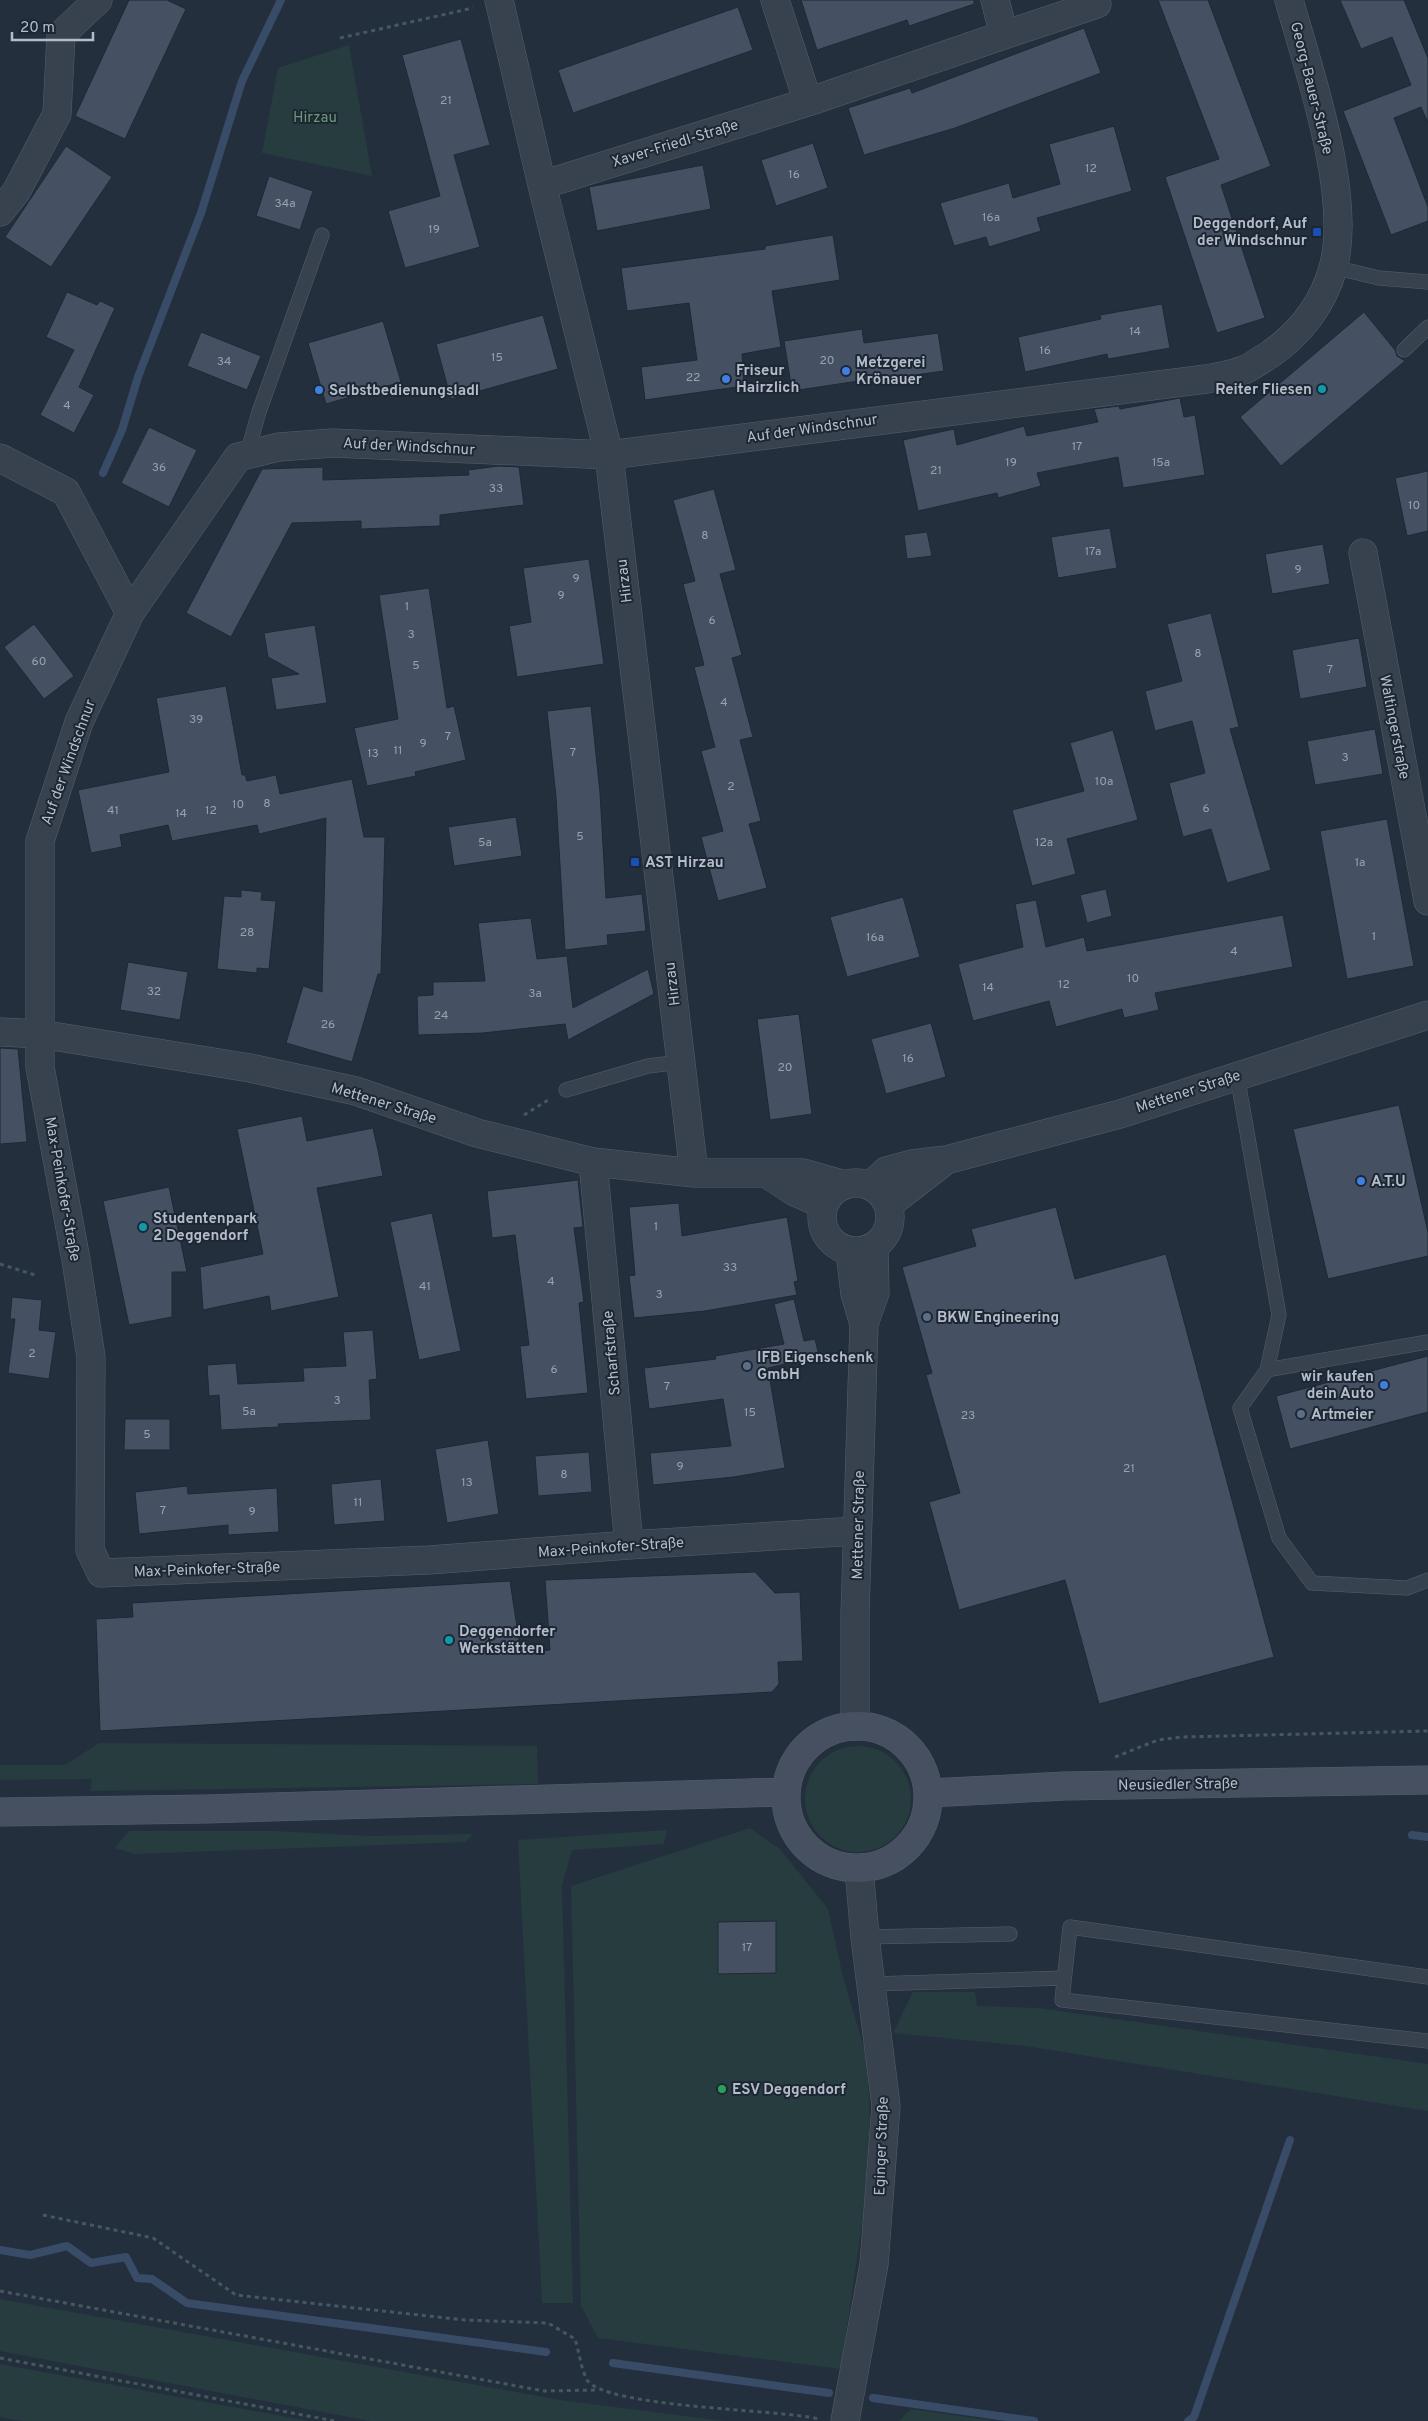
<svg xmlns="http://www.w3.org/2000/svg" width="1428" height="2421" font-family="Overpass,sans-serif">
	<rect width="100%" height="100%" fill="#242f3e"/>
	<!-- green -->
	<path fill="#263c3f" d="M 349,45 L 372,176 L 262,153 L 278,68 Z
		M 99,1743 L 537,1746 L 538,1784 L 90,1791 L 92,1779 L 0,1780 L 0,1765 L 65,1765 Z
		M805 1799a53 53 0 1 1 106 0a53 53 0 1 1-106 0Z
		M 750,1828 L 780,1849 L 828,1909 L 843,1977 L 867,2057 L 870,2122 L 864,2210 L 841,2369 L 598,2338 L 581,2306 L 571,1886 Z
		M 667,1830 L 664,1844 L 572,1850 L 562,1886 L 573,2303 L 542,2303 L 518,1840 Z
		M 129,1831 L 275,1831 L 369,1836 L 473,1834 L 465,1842 L 135,1854 L 115,1848 Z
		M 913,1992 L 975,1992 L 977,2006 L 1039,2008 L 1428,2064 L 1428,2111 L 1026,2046 L 893,2033 Z
		M 0,2299 L 560,2400 L 724,2421 L 370,2421 L 0,2351 Z
		M 0,2364 L 309,2421 L 21,2421 L 0,2417 Z
		M 911,2409 L 989,2420 L 993,2421 L 899,2421 Z"/>
	<g fill="none" stroke-linecap="round" stroke-linejoin="round">
		<!-- stream -->
		<path stroke="#394c67" stroke-width="8" d="M 103,473 L 122,430 L 138,377 L 201,213 L 242,81 L 281,0
			M 1412,1835 L 1428,1837
			M 0,2250 L 30,2255 L 67,2246 L 91,2263 L 126,2257 L 137,2278 L 152,2279 L 187,2303 L 546,2352
			M 613,2363 L 829,2393
			M 873,2398 L 1034,2421
			M 1188,2421 L 1194,2417 L 1290,2140"/>
	</g>
	<!-- building -->
	<path fill="#455162" stroke="#1f2835" d="M 129,0 L 167,0 L 186,9 L 125,139 L 75,116 Z
		M 801,0 L 974,0 L 974,4 L 909,26 L 907,20 L 817,50 Z
		M 1158,0 L 1208,0 L 1271,166 L 1221,185 L 1265,318 L 1217,333 L 1165,177 L 1219,159 Z
		M 1340,0 L 1404,0 L 1428,58 L 1428,123 L 1421,107 L 1394,118 L 1428,207 L 1428,221 L 1391,235 L 1343,111 L 1411,85 L 1392,37 L 1361,49 Z
		M 738,7 L 753,50 L 573,113 L 558,70 Z
		M 1084,28 L 1101,73 L 955,128 L 864,155 L 848,108 L 910,88 L 912,93 Z
		M 461,39 L 490,145 L 454,155 L 480,247 L 405,268 L 388,211 L 440,196 L 402,55 Z
		M 1114,126 L 1132,191 L 1037,218 L 1041,231 L 989,247 L 986,237 L 954,246 L 940,203 L 1009,183 L 1013,198 L 1060,184 L 1049,144 Z
		M 813,143 L 828,188 L 776,206 L 761,160 Z
		M 66,146 L 112,177 L 51,267 L 5,237 Z
		M 703,165 L 711,209 L 597,231 L 589,187 Z
		M 269,176 L 313,191 L 300,230 L 256,216 Z
		M 833,235 L 840,280 L 772,291 L 781,347 L 742,354 L 744,386 L 645,400 L 641,367 L 697,360 L 689,303 L 627,311 L 621,268 L 765,249 L 765,246 Z
		M 67,292 L 97,305 L 100,301 L 115,308 L 79,387 L 94,395 L 74,433 L 40,415 L 74,350 L 46,337 Z
		M 1162,304 L 1170,348 L 1108,359 L 1107,354 L 1025,372 L 1018,337 L 1101,319 L 1100,315 Z
		M 1364,312 L 1395,350 L 1397,356 L 1405,361 L 1281,466 L 1240,417 Z
		M 543,315 L 558,369 L 451,399 L 436,344 Z
		M 383,321 L 401,382 L 326,404 L 308,343 Z
		M 862,329 L 864,343 L 938,333 L 944,371 L 893,378 L 892,376 L 792,391 L 784,341 Z
		M 201,332 L 261,356 L 247,390 L 187,366 Z
		M 1180,398 L 1184,417 L 1195,415 L 1205,475 L 1123,488 L 1118,457 L 1037,473 L 1041,486 L 998,498 L 997,493 L 918,511 L 903,440 L 954,429 L 957,445 L 1024,426 L 1027,436 L 1098,422 L 1094,409 L 1119,406 L 1120,409 Z
		M 149,427 L 197,450 L 169,507 L 121,483 Z
		M 498,466 L 519,467 L 524,505 L 440,515 L 440,526 L 361,529 L 361,521 L 292,523 L 231,637 L 186,613 L 262,469 L 323,467 L 323,480 L 469,475 L 468,470 Z
		M 1428,471 L 1428,531 L 1407,536 L 1395,478 Z
		M 714,489 L 736,570 L 720,574 L 742,655 L 732,658 L 753,737 L 740,740 L 761,821 L 749,824 L 767,888 L 718,901 L 701,837 L 723,831 L 701,751 L 715,747 L 694,667 L 704,665 L 683,584 L 695,581 L 673,500 Z
		M 1110,528 L 1117,568 L 1058,578 L 1051,537 Z
		M 927,532 L 932,556 L 907,559 L 904,535 Z
		M 1323,544 L 1330,584 L 1272,594 L 1265,554 Z
		M 589,559 L 604,664 L 517,677 L 509,626 L 531,622 L 523,568 Z
		M 429,588 L 447,708 L 454,706 L 466,760 L 415,772 L 416,776 L 367,786 L 354,728 L 398,719 L 379,595 Z
		M 1211,613 L 1239,727 L 1230,729 L 1271,870 L 1227,883 L 1211,829 L 1183,837 L 1169,783 L 1205,773 L 1192,721 L 1155,731 L 1145,691 L 1182,681 L 1167,624 Z
		M 34,624 L 74,676 L 44,699 L 4,647 Z
		M 315,625 L 327,703 L 276,710 L 271,678 L 299,674 L 268,657 L 264,633 Z
		M 1359,638 L 1367,687 L 1300,699 L 1292,650 Z
		M 226,686 L 242,775 L 245,775 L 247,781 L 276,775 L 280,794 L 352,779 L 364,837 L 385,837 L 381,974 L 378,974 L 352,1062 L 286,1043 L 303,986 L 322,992 L 326,818 L 259,834 L 257,825 L 172,841 L 168,825 L 120,835 L 122,847 L 91,853 L 78,790 L 169,772 L 156,698 Z
		M 591,706 L 600,793 L 606,898 L 642,894 L 646,931 L 607,935 L 608,945 L 565,950 L 556,797 L 547,711 Z
		M 1375,729 L 1383,774 L 1315,785 L 1307,741 Z
		M 1113,730 L 1138,820 L 1067,839 L 1076,874 L 1032,886 L 1012,810 L 1084,791 L 1070,743 Z
		M 516,817 L 522,856 L 454,866 L 448,827 Z
		M 1387,819 L 1414,966 L 1347,979 L 1320,831 Z
		M 1106,889 L 1112,916 L 1087,923 L 1080,895 Z
		M 241,890 L 262,892 L 261,900 L 276,901 L 269,969 L 257,968 L 257,973 L 217,969 L 224,896 L 241,897 Z
		M 903,897 L 920,957 L 847,977 L 830,917 Z
		M 1036,900 L 1046,947 L 1084,937 L 1087,951 L 1283,915 L 1293,967 L 1155,993 L 1159,1010 L 1124,1018 L 1122,1009 L 1056,1027 L 1049,1001 L 973,1021 L 958,964 L 1023,947 L 1015,904 Z
		M 531,918 L 537,959 L 567,956 L 573,1008 L 648,969 L 654,994 L 568,1040 L 565,1024 L 483,1033 L 418,1035 L 417,996 L 433,995 L 433,982 L 485,981 L 478,923 Z
		M 128,962 L 188,972 L 180,1020 L 120,1010 Z
		M 799,1014 L 812,1114 L 770,1120 L 757,1019 Z
		M 931,1023 L 946,1077 L 886,1094 L 871,1039 Z
		M 0,1048 L 18,1049 L 27,1142 L 0,1144 Z
		M 1399,1105 L 1428,1232 L 1428,1256 L 1328,1279 L 1293,1129 Z
		M 302,1116 L 307,1141 L 373,1128 L 379,1155 L 383,1176 L 317,1188 L 339,1297 L 271,1311 L 269,1296 L 203,1310 L 200,1267 L 263,1254 L 237,1129 Z
		M 578,1180 L 583,1227 L 574,1228 L 584,1302 L 579,1303 L 588,1393 L 526,1399 L 520,1346 L 529,1345 L 515,1235 L 492,1238 L 487,1191 Z
		M 169,1187 L 187,1272 L 172,1272 L 172,1317 L 129,1325 L 103,1201 Z
		M 679,1203 L 682,1236 L 787,1217 L 798,1281 L 794,1282 L 797,1295 L 705,1311 L 634,1318 L 629,1276 L 635,1275 L 629,1207 Z
		M 1056,1207 L 1075,1279 L 1166,1254 L 1274,1657 L 1099,1704 L 1065,1580 L 959,1610 L 929,1502 L 960,1493 L 926,1375 L 932,1373 L 902,1267 L 976,1246 L 971,1229 Z
		M 432,1213 L 461,1351 L 419,1360 L 390,1222 Z
		M 12,1297 L 42,1300 L 39,1330 L 56,1332 L 49,1379 L 8,1373 L 15,1319 L 10,1319 Z
		M 794,1299 L 804,1341 L 815,1339 L 819,1356 L 768,1368 L 785,1468 L 734,1477 L 653,1485 L 650,1453 L 731,1446 L 723,1399 L 649,1409 L 644,1368 L 716,1359 L 715,1356 L 784,1344 L 774,1304 Z
		M 373,1330 L 377,1379 L 369,1380 L 371,1420 L 278,1424 L 279,1427 L 221,1430 L 219,1395 L 209,1396 L 207,1365 L 236,1363 L 238,1384 L 304,1381 L 303,1368 L 346,1366 L 343,1332 Z
		M 1428,1356 L 1428,1412 L 1290,1449 L 1276,1396 Z
		M 125,1419 L 170,1419 L 170,1450 L 124,1450 Z
		M 488,1440 L 499,1514 L 447,1523 L 435,1449 Z
		M 589,1452 L 592,1492 L 538,1496 L 535,1456 Z
		M 381,1479 L 385,1521 L 334,1525 L 331,1484 Z
		M 187,1486 L 188,1494 L 277,1488 L 279,1532 L 228,1535 L 228,1525 L 139,1534 L 135,1492 Z
		M 755,1572 L 775,1593 L 800,1592 L 803,1661 L 778,1662 L 779,1684 L 772,1692 L 100,1731 L 96,1619 L 133,1617 L 132,1603 L 510,1581 L 521,1653 L 550,1650 L 545,1580 Z
		M 776,1921 L 776,1973 L 718,1974 L 718,1922 Z"/>
	<g fill="none" stroke-linecap="round" stroke-linejoin="round">
		<defs>
			<path id="service" d="M 1333,267 L 1379,278 L 1428,282
				M 1404,350 L 1428,327
				M 247,454 L 259,412 L 322,235
				M 1237,1075 L 1279,1315 L 1267,1370 L 1240,1408 L 1279,1538 L 1312,1583 L 1407,1588 L 1428,1580
				M 566,1090 L 648,1066 L 681,1062
				M 1267,1370 L 1428,1342
				M 865,1937 L 1010,1934
				M 1428,1977 L 1070,1927 L 1062,2000 L 1428,2041
				M 871,1984 L 1064,1978"/>
			<path id="minor" d="M 499,0 L 542,185 L 609,455 L 694,1173
				M 1004,35 L 1097,4
				M 808,102 L 1004,35 L 995,0
				M 542,185 L 808,102 L 775,0
				M 0,212 L 16,192 L 57,114 L 61,35 L 98,0
				M 0,458 L 66,492 L 130,613
				M 1363,553 L 1428,901
				M 0,1032 L 40,1034 L 250,1068 L 356,1091 L 477,1133 L 593,1162 L 694,1173 L 803,1173 L 845,1185
				M 593,1162 L 629,1545
				M 766,1173 L 793,1191 L 824,1205
				M 857,1531 L 629,1545 L 429,1560 L 101,1573 L 90,1550 L 91,1357 L 76,1260 L 40,1067 L 40,841 L 79,722 L 130,613 L 238,457 L 279,447 L 333,443 L 609,455 L 1206,379 C 1219,376 1234,375 1246,369 C 1254,365 1262,359 1269,355 C 1300,334 1323,304 1333,268 C 1353,197 1309,71 1289,0
				M 845,2421 L 874,2264 L 886,2106 L 865,1937 L 859,1869"/>
			<path id="tertiary" d="M822 1217a34 34 0 1 1 68 0a34 34 0 1 1-68 0Z
				M 870,1186 L 886,1171 L 912,1164 L 946,1160 L 1120,1114 L 1428,1015
				M 888,1205 L 945,1161
				M 850,1251 L 855,1294 L 864,1324 L 855,1614 L 855,1726
				M 864,1324 L 875,1293 L 874,1247"/>
			<path id="secondary" d="M786 1797a71 71 0 1 1 142 0a71 71 0 1 1-142 0Z
				M 929,1793 L 1065,1786 L 1428,1780
				M 0,1812 L 206,1809 L 785,1792"/>
		</defs>
		<!-- service casing -->
		<use href="#service" stroke="#565f6c" stroke-width="15"/>
		<!-- minor casing -->
		<use href="#minor" stroke="#565f6c" stroke-width="29"/>
		<!-- tertiary casing -->
		<use href="#tertiary" stroke="#565f6c" stroke-width="29"/>
		<!-- secondary casing -->
		<use href="#secondary" stroke="#565f6c" stroke-width="29"/>
		<!-- path -->
		<path stroke="#44595c" stroke-width="3" stroke-dasharray="4 4" stroke-linecap="butt" d="M 340,38 L 473,8
			M 524,1115 L 548,1100
			M 0,1264 L 35,1275
			M 1115,1757 L 1158,1740 L 1182,1737 L 1428,1731
			M 43,2215 L 153,2238 L 236,2295 L 465,2320 L 548,2323 L 575,2339 C 579,2351 581,2369 587,2380 C 606,2408 779,2409 819,2419
			M 0,2291 L 544,2391 L 598,2390
			M 0,2358 L 335,2421"/>
		<!-- service -->
		<use href="#service" stroke="#38414e" stroke-width="14"/>
		<!-- minor -->
		<use href="#minor" stroke="#38414e" stroke-width="28"/>
		<!-- tertiary -->
		<use href="#tertiary" stroke="#38414e" stroke-width="28"/>
		<!-- secondary -->
		<use href="#secondary" stroke="#465061" stroke-width="28"/>
	</g>
	<!-- markers -->
	<g fill="#1a4fb4" stroke="#1d2633" stroke-width="2">
		<rect x="1312" y="227" width="10" height="10" rx="2.5"/>
		<rect x="630" y="857" width="10" height="10" rx="2.5"/>
	</g>
	<g fill="#3f7fe0" stroke="#1d2633" stroke-width="2">
		<circle cx="846" cy="371" r="5"/>
		<circle cx="726" cy="379" r="5"/>
		<circle cx="319" cy="390" r="5"/>
		<circle cx="1361" cy="1181" r="5"/>
		<circle cx="1384" cy="1385" r="5"/>
	</g>
	<g fill="#0f9aa8" stroke="#1d2633" stroke-width="2">
		<circle cx="1322" cy="389" r="5"/>
		<circle cx="143" cy="1227" r="5"/>
		<circle cx="449" cy="1640" r="5"/>
	</g>
	<g fill="#5c6f8a" stroke="#1d2633" stroke-width="2">
		<circle cx="927" cy="1317" r="5"/>
		<circle cx="747" cy="1366" r="5"/>
		<circle cx="1301" cy="1414" r="5"/>
	</g>
	<circle fill="#2e9e5b" stroke="#1d2633" stroke-width="2" cx="722" cy="2089" r="5"/>
	<g text-anchor="middle" stroke-width="4" stroke-linejoin="round" paint-order="stroke">
		<!-- number labels -->
		<g font-size="12" fill="#98a1af">
			<text x="446" y="104">21</text>
			<text x="1091" y="172">12</text>
			<text x="794" y="178">16</text>
			<text x="285" y="207">34a</text>
			<text x="991" y="221">16a</text>
			<text x="434" y="233">19</text>
			<text x="1135" y="335">14</text>
			<text x="1045" y="354">16</text>
			<text x="497" y="361">15</text>
			<text x="827" y="364">20</text>
			<text x="224" y="365">34</text>
			<text x="693" y="381">22</text>
			<text x="67" y="409">4</text>
			<text x="1077" y="450">17</text>
			<text x="1011" y="466">19</text>
			<text x="1161" y="466">15a</text>
			<text x="159" y="471">36</text>
			<text x="936" y="474">21</text>
			<text x="496" y="492">33</text>
			<text x="1414" y="509">10</text>
			<text x="705" y="539">8</text>
			<text x="1093" y="555">17a</text>
			<text x="1298" y="573">9</text>
			<text x="576" y="582">9</text>
			<text x="561" y="599">9</text>
			<text x="407" y="610">1</text>
			<text x="712" y="624">6</text>
			<text x="411" y="638">3</text>
			<text x="1198" y="657">8</text>
			<text x="39" y="665">60</text>
			<text x="416" y="669">5</text>
			<text x="1330" y="673">7</text>
			<text x="724" y="706">4</text>
			<text x="196" y="723">39</text>
			<text x="448" y="740">7</text>
			<text x="423" y="747">9</text>
			<text x="398" y="754">11</text>
			<text x="573" y="756">7</text>
			<text x="373" y="757">13</text>
			<text x="1345" y="761">3</text>
			<text x="1104" y="785">10a</text>
			<text x="731" y="790">2</text>
			<text x="267" y="807">8</text>
			<text x="238" y="808">10</text>
			<text x="1206" y="812">6</text>
			<text x="113" y="814">41</text>
			<text x="211" y="814">12</text>
			<text x="181" y="817">14</text>
			<text x="580" y="840">5</text>
			<text x="485" y="846">5a</text>
			<text x="1044" y="846">12a</text>
			<text x="1360" y="866">1a</text>
			<text x="247" y="936">28</text>
			<text x="1374" y="940">1</text>
			<text x="875" y="941">16a</text>
			<text x="1234" y="955">4</text>
			<text x="1133" y="982">10</text>
			<text x="1064" y="988">12</text>
			<text x="988" y="991">14</text>
			<text x="154" y="995">32</text>
			<text x="535" y="997">3a</text>
			<text x="441" y="1019">24</text>
			<text x="328" y="1028">26</text>
			<text x="908" y="1062">16</text>
			<text x="785" y="1071">20</text>
			<text x="656" y="1230">1</text>
			<text x="730" y="1271">33</text>
			<text x="551" y="1285">4</text>
			<text x="425" y="1290">41</text>
			<text x="659" y="1298">3</text>
			<text x="32" y="1357">2</text>
			<text x="554" y="1373">6</text>
			<text x="667" y="1390">7</text>
			<text x="337" y="1404">3</text>
			<text x="249" y="1415">5a</text>
			<text x="750" y="1416">15</text>
			<text x="968" y="1419">23</text>
			<text x="147" y="1438">5</text>
			<text x="680" y="1470">9</text>
			<text x="1129" y="1472">21</text>
			<text x="564" y="1478">8</text>
			<text x="467" y="1486">13</text>
			<text x="358" y="1506">11</text>
			<text x="163" y="1514">7</text>
			<text x="252" y="1515">9</text>
			<text x="747" y="1951">17</text>
		</g>
		<!-- street labels -->
		<g font-size="15" fill="#b4bcc9" stroke="#1d2633">
			<text transform="translate(1312 88) rotate(76)" y="5">Georg-Bauer-Straße</text>
			<text transform="translate(675 143) rotate(-17)" y="5">Xaver-Friedl-Straße</text>
			<text transform="translate(812 428) rotate(-8)" y="5">Auf der Windschnur</text>
			<text transform="translate(409 446) rotate(3)" y="5">Auf der Windschnur</text>
			<text transform="translate(624 581) rotate(-97)" y="5">Hirzau</text>
			<text transform="translate(1395 727) rotate(79)" y="5">Waltingerstraße</text>
			<text transform="translate(68 762) rotate(-70)" y="5">Auf der Windschnur</text>
			<text transform="translate(672 984) rotate(-97)" y="5">Hirzau</text>
			<text transform="translate(1188 1091) rotate(-18)" y="5">Mettener Straße</text>
			<text transform="translate(384 1103) rotate(17)" y="5">Mettener Straße</text>
			<text transform="translate(63 1189) rotate(80)" y="5">Max-Peinkofer-Straße</text>
			<text transform="translate(611 1353) rotate(-95)" y="5">Scharfstraße</text>
			<text transform="translate(858 1525) rotate(-89)" y="5">Mettener Straße</text>
			<text transform="translate(611 1547) rotate(-4)" y="5">Max-Peinkofer-Straße</text>
			<text transform="translate(207 1569) rotate(-2)" y="5">Max-Peinkofer-Straße</text>
			<text transform="translate(1178 1784) rotate(-1)" y="5">Neusiedler Straße</text>
			<text transform="translate(881 2146) rotate(-88)" y="5">Eginger Straße</text>
		</g>
		<!-- park labels -->
		<g font-size="15" fill="#6b9a76" stroke="#1d2633">
			<text x="315" y="122">Hirzau</text>
		</g>
		<!-- poi labels -->
		<g font-size="15" font-weight="bold" fill="#b4bcc9" stroke="#1d2633" text-anchor="start">
			<text x="1307" y="228" text-anchor="end">Deggendorf, Auf<tspan x="1307" dy="17">der Windschnur</tspan></text>
			<text x="856" y="367">Metzgerei<tspan x="856" dy="17">Krönauer</tspan></text>
			<text x="736" y="375">Friseur<tspan x="736" dy="17">Hairzlich</tspan></text>
			<text x="1312" y="394" text-anchor="end">Reiter Fliesen</text>
			<text x="329" y="395">Selbstbedienungsladl</text>
			<text x="645" y="867">AST Hirzau</text>
			<text x="1371" y="1186">A.T.U</text>
			<text x="153" y="1223">Studentenpark<tspan x="153" dy="17">2 Deggendorf</tspan></text>
			<text x="937" y="1322">BKW Engineering</text>
			<text x="757" y="1362">IFB Eigenschenk<tspan x="757" dy="17">GmbH</tspan></text>
			<text x="1374" y="1381" text-anchor="end">wir kaufen<tspan x="1374" dy="17">dein Auto</tspan></text>
			<text x="1311" y="1419">Artmeier</text>
			<text x="459" y="1636">Deggendorfer<tspan x="459" dy="17">Werkstätten</tspan></text>
			<text x="732" y="2094">ESV Deggendorf</text>
		</g>
	</g>
	<!-- scale -->
	<path d="M12 32v8h81v-8" fill="none" stroke="#b4bcc9" stroke-width="2.5"/>
	<text x="20" y="32" font-size="15" fill="#b4bcc9" stroke="#1d2633" stroke-width="4" paint-order="stroke">20 m</text>
</svg>
